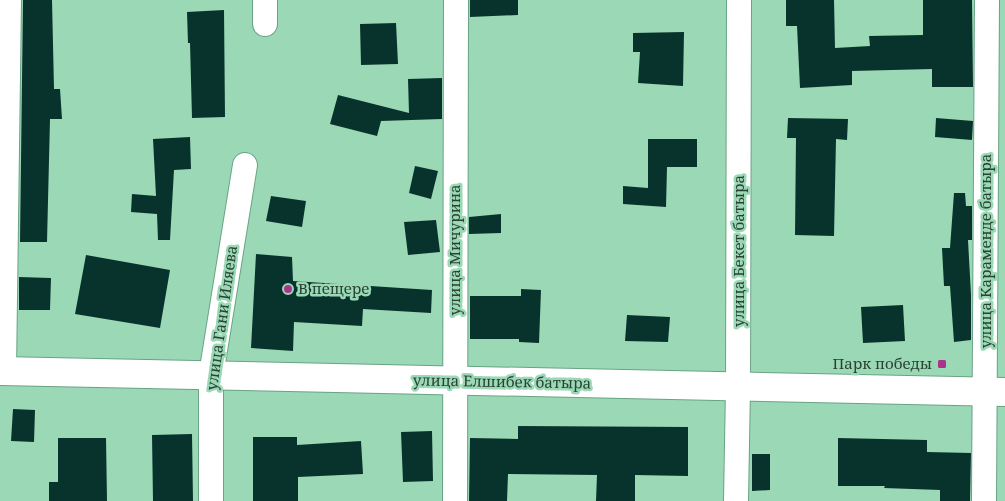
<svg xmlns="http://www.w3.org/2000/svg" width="1005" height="501" font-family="'Noto Serif',serif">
	<rect width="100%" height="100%" fill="#9bd8b5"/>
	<!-- building -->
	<path fill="#08332c" d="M 23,0 L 52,0 L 54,89 L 60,89 L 62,119 L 50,119 L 47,242 L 20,242 Z
		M 470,0 L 518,0 L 518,15 L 470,17 Z
		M 786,0 L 834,0 L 835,48 L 870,46 L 869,36 L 923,35 L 923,0 L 972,0 L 973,87 L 932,87 L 932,69 L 852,71 L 852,85 L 800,88 L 797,26 L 786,26 Z
		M 224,10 L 225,117 L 192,118 L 190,43 L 188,43 L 187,12 Z
		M 396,23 L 398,64 L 361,65 L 360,24 Z
		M 684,32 L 683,86 L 638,83 L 640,52 L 633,52 L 633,33 Z
		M 442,78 L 442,119 L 381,121 L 377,136 L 330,124 L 338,95 L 409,113 L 408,79 Z
		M 788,118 L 848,119 L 847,140 L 836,139 L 834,236 L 795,235 L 796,138 L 787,138 Z
		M 936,118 L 973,121 L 972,140 L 935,137 Z
		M 190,137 L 191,169 L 174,170 L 170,240 L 158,240 L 157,214 L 131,212 L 132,194 L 156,196 L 153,139 Z
		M 648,139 L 697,139 L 697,167 L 667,167 L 666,207 L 623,204 L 623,186 L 648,188 Z
		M 415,166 L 438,171 L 431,199 L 409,193 Z
		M 954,193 L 965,193 L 966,206 L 972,206 L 972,240 L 968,240 L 971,295 L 971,340 L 954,342 L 950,286 L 944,286 L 942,248 L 950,248 Z
		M 271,196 L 306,201 L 302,227 L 266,221 Z
		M 501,214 L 501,233 L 469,234 L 469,217 Z
		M 436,220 L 440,252 L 408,255 L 404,222 Z
		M 256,254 L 292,257 L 293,281 L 432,290 L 431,313 L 363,309 L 362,326 L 294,322 L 293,351 L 251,348 Z
		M 86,255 L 170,270 L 160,328 L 75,314 Z
		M 19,277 L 51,278 L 50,310 L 19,310 Z
		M 521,289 L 541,290 L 539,343 L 519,342 L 519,339 L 470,339 L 470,296 L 521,296 Z
		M 903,305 L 905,341 L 863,343 L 861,307 Z
		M 627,315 L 670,317 L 668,342 L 625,341 Z
		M 13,409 L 35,410 L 34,442 L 11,441 Z
		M 518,426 L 688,427 L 688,476 L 635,475 L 635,501 L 596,501 L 597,475 L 508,474 L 507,501 L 469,501 L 470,438 L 518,439 Z
		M 432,431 L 433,481 L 403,482 L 401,432 Z
		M 192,434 L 193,501 L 153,501 L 152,435 Z
		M 253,437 L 297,437 L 297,445 L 361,441 L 363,474 L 298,477 L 298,501 L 253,501 Z
		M 58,438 L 106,438 L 107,501 L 49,501 L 49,482 L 58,482 Z
		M 838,438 L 927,440 L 927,452 L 971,453 L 970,501 L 940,501 L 940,490 L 884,488 L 885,486 L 838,486 Z
		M 752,454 L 770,454 L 770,490 L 752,491 Z"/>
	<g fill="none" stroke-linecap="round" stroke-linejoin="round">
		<defs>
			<path id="minor" d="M 265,24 L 265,0
				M 4,371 L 9,0
				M 211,501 L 211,375 L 245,165
				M 455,501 L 456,0
				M 736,501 L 738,387 L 739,0
				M 984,501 L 987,0"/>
			<path id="secondary" d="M 0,371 L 1005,392"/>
		</defs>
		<!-- minor casing -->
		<use href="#minor" stroke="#68a483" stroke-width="26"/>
		<!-- secondary casing -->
		<use href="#secondary" stroke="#68a483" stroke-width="30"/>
		<!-- minor -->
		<use href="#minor" stroke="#fff" stroke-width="24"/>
		<!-- secondary -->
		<use href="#secondary" stroke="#fff" stroke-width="28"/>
	</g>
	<!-- markers -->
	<g fill="#a9348c" stroke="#9bd8b5" stroke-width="2">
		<circle cx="288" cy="289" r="5"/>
		<rect x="937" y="359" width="10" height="10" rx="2.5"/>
	</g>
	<g text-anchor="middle" stroke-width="5" stroke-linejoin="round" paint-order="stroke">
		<!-- street labels -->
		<g font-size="15" fill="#294234" stroke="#9bd8b5">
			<text transform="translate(455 250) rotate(-90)" y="5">улица Мичурина</text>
			<text transform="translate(739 251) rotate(-90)" y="5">улица Бекет батыра</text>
			<text transform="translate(986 251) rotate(-90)" y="5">улица Караменде батыра</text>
			<text transform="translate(222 318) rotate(-82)" y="5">улица Гани Иляева</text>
			<text transform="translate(502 382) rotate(1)" y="5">улица Елшибек батыра</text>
		</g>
		<!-- poi labels -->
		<g font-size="15" fill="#294234" stroke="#9bd8b5" text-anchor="start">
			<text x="298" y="294">В пещере</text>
			<text x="932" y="369" text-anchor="end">Парк победы</text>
		</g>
	</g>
</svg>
